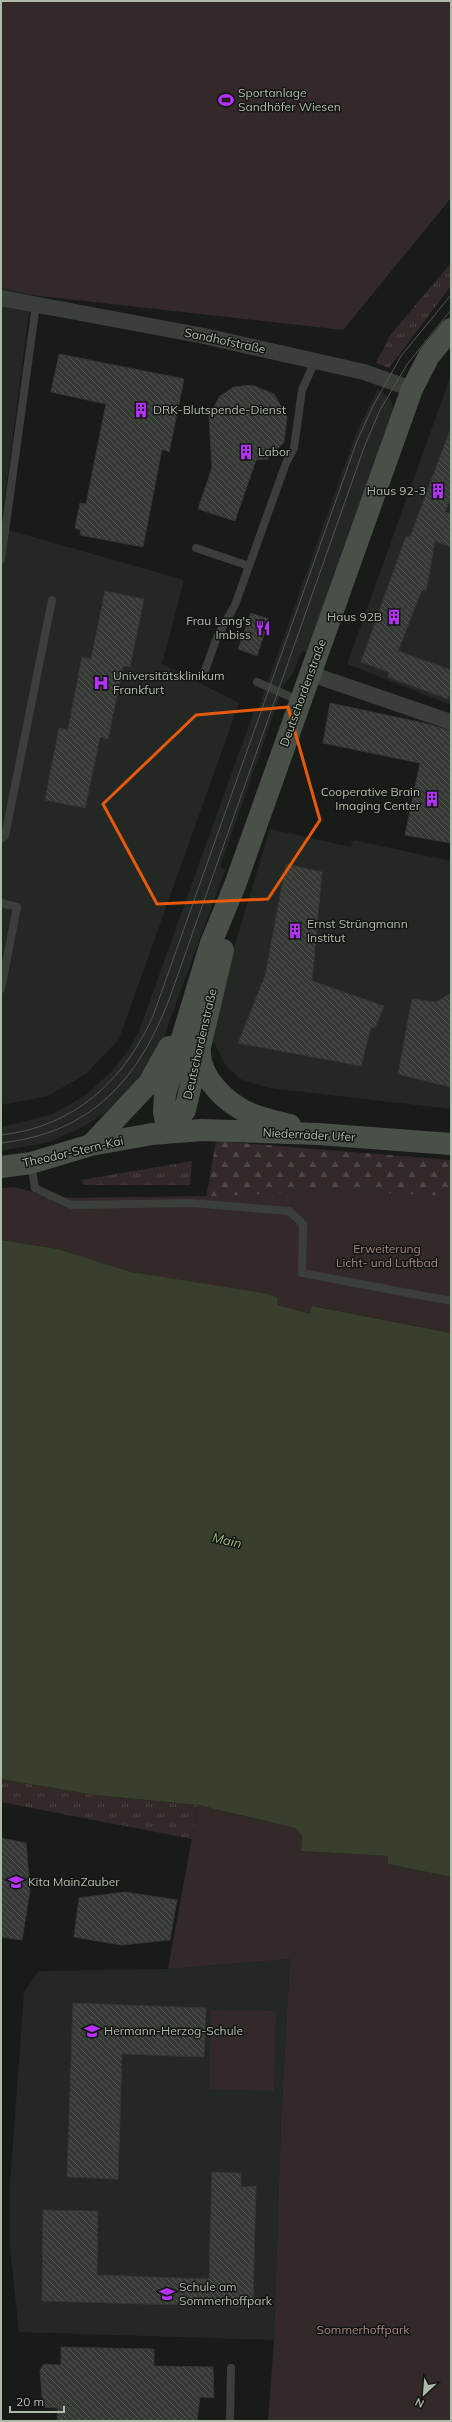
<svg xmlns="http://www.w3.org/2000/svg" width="452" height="2422" font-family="Mulish,sans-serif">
	<defs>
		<pattern id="grass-tufts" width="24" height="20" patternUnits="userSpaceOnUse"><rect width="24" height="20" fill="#332928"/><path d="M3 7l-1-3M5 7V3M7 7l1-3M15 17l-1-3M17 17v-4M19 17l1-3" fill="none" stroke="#4e4644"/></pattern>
		<pattern id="forest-firs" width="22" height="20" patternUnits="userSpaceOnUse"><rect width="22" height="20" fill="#332928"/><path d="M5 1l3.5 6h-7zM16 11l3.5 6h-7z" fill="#4e4644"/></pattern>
		<pattern id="building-back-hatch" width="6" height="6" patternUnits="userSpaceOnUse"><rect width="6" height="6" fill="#363a35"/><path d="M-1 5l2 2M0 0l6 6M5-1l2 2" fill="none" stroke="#515550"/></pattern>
	</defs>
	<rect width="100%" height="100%" fill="#181b18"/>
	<!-- built -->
	<path fill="#242824" d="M 1,287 L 31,295 L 1,528 L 184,580 L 162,664 L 239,703 L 119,1039 L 86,1074 L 48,1096 L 1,1105 Z
		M 451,375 L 451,705 L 347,664 Z
		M 378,389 L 391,399 L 394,412 L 312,654 L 302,651 L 292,675 L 284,685 L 220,867 L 225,870 L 162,1042 L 133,1086 L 103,1114 L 83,1127 L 49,1142 L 1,1151 L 1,1127 L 53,1114 L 87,1094 L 113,1070 L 127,1052 L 139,1031 L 254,711 L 257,712 L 357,431 Z
		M 270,829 L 351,847 L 353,840 L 451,861 L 451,1109 L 269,1088 L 240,1079 L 225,1065 L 213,1040 L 216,1007 Z
		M 290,1959 L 281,2121 L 274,2340 L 19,2332 L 10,2248 L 10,2184 L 24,1992 L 39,1971 L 168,1969 Z"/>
	<!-- grass -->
	<path fill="url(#grass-tufts)" d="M 451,263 L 451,286 L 389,368 L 376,363 L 391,334 Z
		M 192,1161 L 190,1185 L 84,1185 L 81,1180 Z
		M 1,1779 L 95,1795 L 198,1805 L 192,1839 L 1,1802 Z"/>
	<!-- forest -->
	<path fill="url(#forest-firs)" d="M 216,1141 L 451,1160 L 451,1217 L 206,1198 Z"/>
	<!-- park -->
	<path fill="#332928" d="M 1,1 L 451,1 L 451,198 L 343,330 L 31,295 L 1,287 Z
		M 15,1187 L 54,1198 L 222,1196 L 325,1190 L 451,1196 L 451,1333 L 313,1306 L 310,1314 L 277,1305 L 278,1298 L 131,1272 L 58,1249 L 1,1240 L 1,1188 Z
		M 198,1805 L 295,1828 L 302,1835 L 301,1851 L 388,1856 L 388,1864 L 451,1877 L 451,2421 L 268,2421 L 274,2340 L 281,2121 L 290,1959 L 168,1969 Z
		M 211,2010 L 276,2011 L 274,2091 L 209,2089 Z"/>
	<!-- water -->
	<path fill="#38402d" d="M 1,1240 L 58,1249 L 131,1272 L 268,1294 L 278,1298 L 277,1305 L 310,1314 L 312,1306 L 451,1333 L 451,1877 L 388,1864 L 388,1856 L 301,1851 L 302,1835 L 295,1828 L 198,1805 L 95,1795 L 1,1779 Z"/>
	<!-- building -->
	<path fill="url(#building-back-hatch)" stroke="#323732" d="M 59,354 L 184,379 L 169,452 L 162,449 L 143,547 L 80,535 L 81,530 L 75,528 L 80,503 L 86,504 L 106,404 L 51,392 Z
		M 252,385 L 274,394 L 287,417 L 284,442 L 268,459 L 256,460 L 235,521 L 198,509 L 212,468 L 209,416 L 220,396 L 234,387 Z
		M 450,430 L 451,498 L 445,512 L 451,514 L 451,547 L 435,541 L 426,591 L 422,590 L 398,651 L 451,670 L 451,691 L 448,699 L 388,677 L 389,672 L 361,662 L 406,536 L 410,537 Z
		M 105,591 L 144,599 L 130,667 L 123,666 L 108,739 L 100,737 L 85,808 L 45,800 L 59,728 L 68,730 L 82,657 L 91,659 Z
		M 251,613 L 269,619 L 257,656 L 238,649 Z
		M 330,703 L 424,723 L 451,731 L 451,843 L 405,835 L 420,763 L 323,743 Z
		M 286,864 L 322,872 L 312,981 L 384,1006 L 375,1028 L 371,1027 L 361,1066 L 238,1043 L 265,976 Z
		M 451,993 L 451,1087 L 398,1074 L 412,999 L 436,1002 Z
		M 1,1838 L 26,1843 L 30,1891 L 22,1940 L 1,1937 Z
		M 125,1892 L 177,1900 L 170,1940 L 121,1945 L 74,1937 L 79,1898 Z
		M 73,2003 L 206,2008 L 204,2057 L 122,2054 L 118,2179 L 67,2177 Z
		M 212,2172 L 241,2173 L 241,2187 L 256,2186 L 253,2307 L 42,2301 L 43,2210 L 98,2211 L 97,2275 L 209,2279 Z
		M 61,2347 L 154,2349 L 154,2366 L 213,2367 L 214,2398 L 200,2397 L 197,2421 L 57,2421 L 58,2408 L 43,2407 L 40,2370 L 44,2364 L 61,2365 Z"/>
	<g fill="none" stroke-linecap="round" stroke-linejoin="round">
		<!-- service -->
		<path stroke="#3a4039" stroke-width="8" d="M 196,548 L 249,566
			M 1,560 L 36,305
			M 203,676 L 217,637 L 235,605 L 286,463 L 294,448 L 302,390 L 315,361
			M 257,682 L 300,701
			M 1,839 L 5,836 L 52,600
			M 1,903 L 17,907 L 1,989
			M 31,1163 L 35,1188 L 71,1205 L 191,1203 L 289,1211 L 303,1224 L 302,1273 L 451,1301
			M 230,2421 L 231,2368"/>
		<!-- minor -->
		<path stroke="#3a4039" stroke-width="16" d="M 1,298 L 204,336 L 364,372 L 412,389
			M 311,674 L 451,722"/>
		<!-- secondary -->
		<path stroke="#495047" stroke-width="22" d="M 200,1049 C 198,1077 227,1104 251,1114 C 263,1119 277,1122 290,1125
			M 168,1132 L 164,1112 L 165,1094 L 211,943 L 235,885 L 412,389 L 429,356 L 451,329
			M 168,1132 L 185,1110 L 223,950
			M 91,1145 L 149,1083 L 169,1047
			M 1,1167 L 31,1163 L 91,1145 L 152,1134 L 202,1130 L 318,1134 L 451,1144"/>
		<!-- tram -->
		<path stroke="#50574e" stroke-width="1" d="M 1,1135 C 74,1127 124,1081 153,1016 L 357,441 L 373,406 L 401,356 L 451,295
			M 1,1143 C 92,1133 139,1079 170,997 L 365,445 L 380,410 L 408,363 L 451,310"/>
	</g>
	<!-- marked area -->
	<path fill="none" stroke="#e8590c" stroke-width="3" stroke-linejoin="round" d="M 288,707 L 320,820 L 268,899 L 157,904 L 103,804 L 196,715 Z"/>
	<!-- icons -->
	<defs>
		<symbol id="stadium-bare" viewBox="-9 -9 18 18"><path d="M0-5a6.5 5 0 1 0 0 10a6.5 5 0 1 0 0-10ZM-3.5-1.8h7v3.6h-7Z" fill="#b730fb" stroke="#131613" stroke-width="2.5" paint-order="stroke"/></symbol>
		<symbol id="building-bare" viewBox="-9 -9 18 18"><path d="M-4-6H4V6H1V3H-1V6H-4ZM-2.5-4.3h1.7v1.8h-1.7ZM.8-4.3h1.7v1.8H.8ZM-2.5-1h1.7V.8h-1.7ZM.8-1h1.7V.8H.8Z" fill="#b730fb" stroke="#131613" stroke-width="2.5" paint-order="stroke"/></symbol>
		<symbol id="restaurant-bare" viewBox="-9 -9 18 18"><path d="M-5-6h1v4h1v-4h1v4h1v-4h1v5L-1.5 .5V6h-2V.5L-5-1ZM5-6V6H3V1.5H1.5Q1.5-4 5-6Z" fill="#b730fb" stroke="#131613" stroke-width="2.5" paint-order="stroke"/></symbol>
		<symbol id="hospital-bare" viewBox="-9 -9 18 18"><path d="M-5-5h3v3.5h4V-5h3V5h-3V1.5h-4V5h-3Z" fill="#b730fb" stroke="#131613" stroke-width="2.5" paint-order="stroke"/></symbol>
		<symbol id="school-bare" viewBox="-9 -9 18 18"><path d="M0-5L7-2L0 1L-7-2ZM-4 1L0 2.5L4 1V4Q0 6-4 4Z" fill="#b730fb" stroke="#131613" stroke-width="2.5" paint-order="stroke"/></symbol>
	</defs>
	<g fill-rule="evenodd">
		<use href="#stadium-bare" x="215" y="89" width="22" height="22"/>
		<use href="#building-bare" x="130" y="399" width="22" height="22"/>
		<use href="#building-bare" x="235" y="441" width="22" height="22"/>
		<use href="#building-bare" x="427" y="480" width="22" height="22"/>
		<use href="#building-bare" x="383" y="606" width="22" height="22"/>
		<use href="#restaurant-bare" x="252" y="617" width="22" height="22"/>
		<use href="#hospital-bare" x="90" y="672" width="22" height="22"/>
		<use href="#building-bare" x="421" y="788" width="22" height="22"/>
		<use href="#building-bare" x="284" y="920" width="22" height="22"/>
		<use href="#school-bare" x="5" y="1871" width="22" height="22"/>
		<use href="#school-bare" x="81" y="2020" width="22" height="22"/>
		<use href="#school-bare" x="156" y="2283" width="22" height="22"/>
	</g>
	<g text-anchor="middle" stroke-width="3" stroke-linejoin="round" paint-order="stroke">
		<!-- poi labels -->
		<g font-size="12" fill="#afbbaa" stroke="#131613" text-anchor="start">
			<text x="238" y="97">Sportanlage<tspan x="238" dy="14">Sandhöfer Wiesen</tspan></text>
			<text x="153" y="414">DRK-Blutspende-Dienst</text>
			<text x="258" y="456">Labor</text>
			<text x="426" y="495" text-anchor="end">Haus 92-3</text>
			<text x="382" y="621" text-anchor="end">Haus 92B</text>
			<text x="251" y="625" text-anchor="end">Frau Lang's<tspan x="251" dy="14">Imbiss</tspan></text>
			<text x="113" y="680">Universitätsklinikum<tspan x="113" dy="14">Frankfurt</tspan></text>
			<text x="420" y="796" text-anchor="end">Cooperative Brain<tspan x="420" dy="14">Imaging Center</tspan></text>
			<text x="307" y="928">Ernst Strüngmann<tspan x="307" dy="14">Institut</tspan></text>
			<text x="28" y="1886">Kita MainZauber</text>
			<text x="104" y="2035">Hermann-Herzog-Schule</text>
			<text x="179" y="2291">Schule am<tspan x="179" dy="14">Sommerhoffpark</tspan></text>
		</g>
		<!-- street labels -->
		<g font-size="12" fill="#afbbaa" stroke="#131613">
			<text transform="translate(225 341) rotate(12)" y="4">Sandhofstraße</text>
			<text transform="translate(303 693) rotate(-70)" y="4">Deutschordenstraße</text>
			<text transform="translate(200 1044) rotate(-77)" y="4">Deutschordenstraße</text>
			<text transform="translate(309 1135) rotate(3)" y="4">Niederräder Ufer</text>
			<text transform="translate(73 1152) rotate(-13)" y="4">Theodor-Stern-Kai</text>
		</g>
		<!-- park labels -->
		<g font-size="12" fill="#a78380" stroke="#131613">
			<text x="387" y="1253">Erweiterung<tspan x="387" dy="14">Licht- und Luftbad</tspan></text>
			<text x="363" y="2334">Sommerhoffpark</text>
		</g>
		<!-- water labels -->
		<g font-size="13" font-style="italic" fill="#9eb780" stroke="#131613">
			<text transform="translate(227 1540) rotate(13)" y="5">Main</text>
		</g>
	</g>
	<!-- border -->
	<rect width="452" height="2422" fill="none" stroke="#afbbaa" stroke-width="4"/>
	<!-- north arrow -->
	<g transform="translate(424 2394) rotate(206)" stroke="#131613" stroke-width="3" paint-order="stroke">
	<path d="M0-3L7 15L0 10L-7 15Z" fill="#afbbaa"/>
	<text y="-6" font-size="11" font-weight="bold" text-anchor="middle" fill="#afbbaa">N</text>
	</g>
	<!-- scale -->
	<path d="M10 2406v6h54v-6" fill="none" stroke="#afbbaa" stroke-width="2"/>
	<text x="16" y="2406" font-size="12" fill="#afbbaa" stroke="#131613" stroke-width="3" paint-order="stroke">20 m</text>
</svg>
